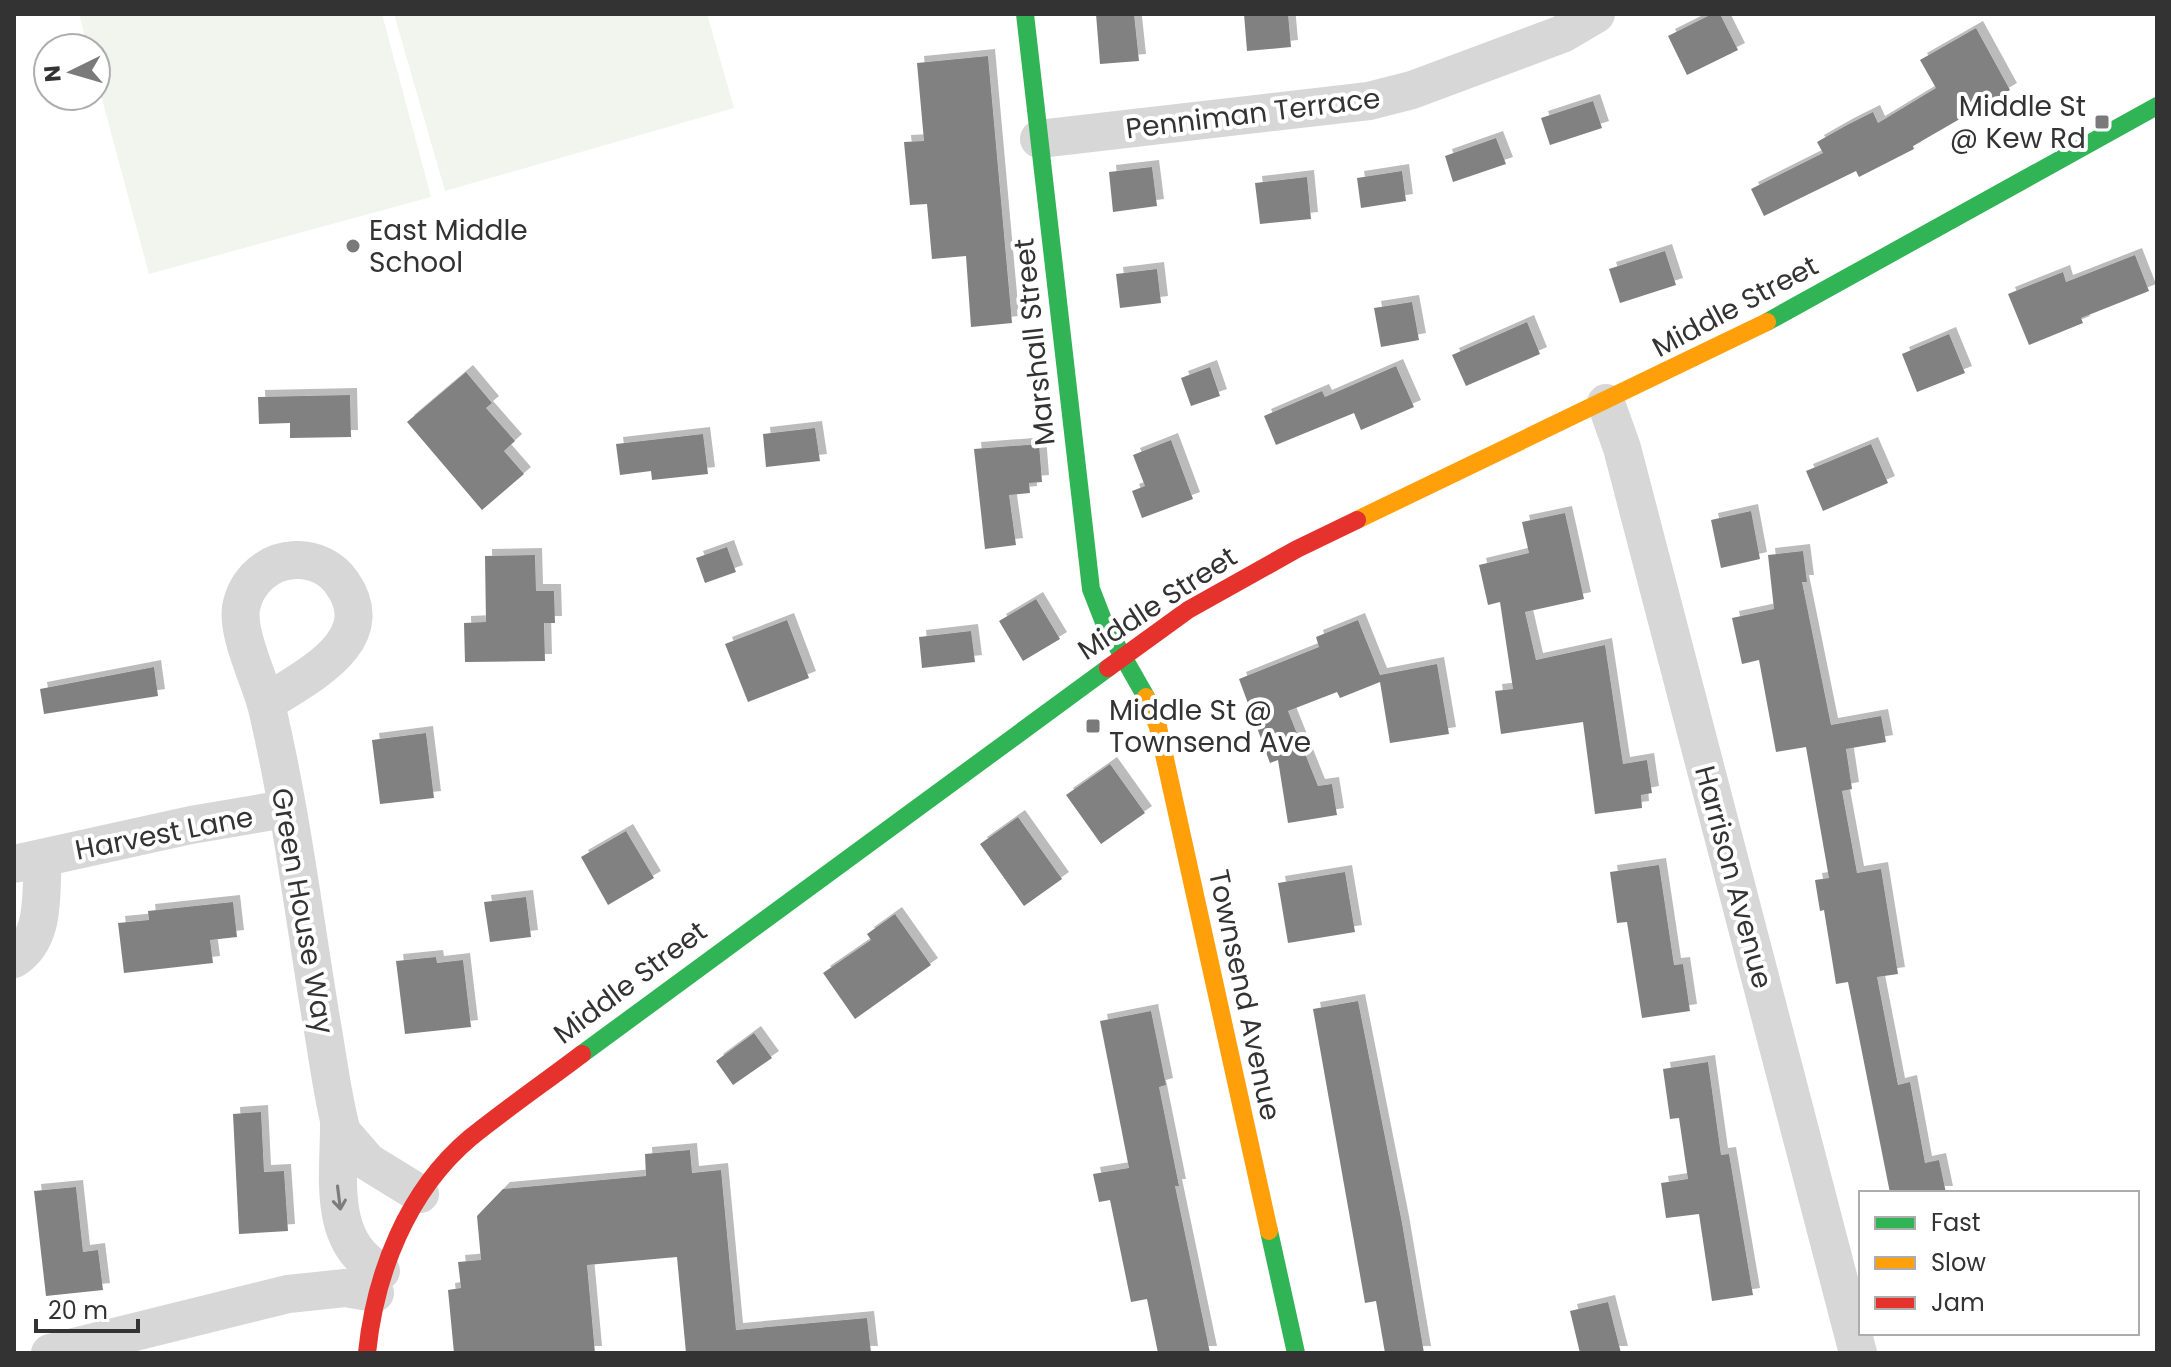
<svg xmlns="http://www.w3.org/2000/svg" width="2171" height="1367" font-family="Poppins,sans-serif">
	<defs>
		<filter id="shadow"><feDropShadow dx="7" dy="-7" stdDeviation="0" flood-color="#0004"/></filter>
	</defs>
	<rect width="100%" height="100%" fill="#fff"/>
	<!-- green -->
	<path fill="#f1f5ed" d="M 79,14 L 382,14 L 431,197 L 149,274 L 96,77 L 96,48 L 88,48 Z
		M 394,14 L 707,14 L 734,108 L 445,191 Z"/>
	<!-- building -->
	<path fill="#818181" filter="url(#shadow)" d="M 1096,14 L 1134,14 L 1139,61 L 1100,64 Z
		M 1244,14 L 1288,14 L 1291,47 L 1247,51 Z
		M 1712,14 L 1720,14 L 1738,50 L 1687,75 L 1668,36 Z
		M 1976,28 L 2010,90 L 1913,146 L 1914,149 L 1859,177 L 1856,171 L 1764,216 L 1751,189 L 1823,153 L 1817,142 L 1847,125 L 1873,112 L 1878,123 L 1936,88 L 1920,60 Z
		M 988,56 L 1012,323 L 971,327 L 966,256 L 932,259 L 927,204 L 910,205 L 904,142 L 924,141 L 917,63 Z
		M 1593,101 L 1602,128 L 1550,145 L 1541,118 Z
		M 1496,138 L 1506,164 L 1453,182 L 1445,156 Z
		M 1152,167 L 1157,206 L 1113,212 L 1109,172 Z
		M 1402,171 L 1406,201 L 1361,208 L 1357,178 Z
		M 1307,177 L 1311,219 L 1260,224 L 1255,183 Z
		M 1665,251 L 1676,285 L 1620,303 L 1609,269 Z
		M 2135,255 L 2149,291 L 2081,318 L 2083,323 L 2029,345 L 2008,294 L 2063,272 L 2066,282 Z
		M 1157,269 L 1161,303 L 1120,308 L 1116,274 Z
		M 1412,302 L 1419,340 L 1381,347 L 1374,308 Z
		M 1527,322 L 1540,354 L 1466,386 L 1452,355 Z
		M 1949,334 L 1965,373 L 1917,392 L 1902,354 Z
		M 1396,366 L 1414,407 L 1361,430 L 1354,413 L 1276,445 L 1264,416 L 1322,391 L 1325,397 Z
		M 1210,367 L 1220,396 L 1191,406 L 1181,378 Z
		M 466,372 L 492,403 L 486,408 L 515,441 L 504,451 L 524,474 L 482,510 L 407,422 Z
		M 350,395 L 351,437 L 290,438 L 290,423 L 259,424 L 258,397 Z
		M 815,428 L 820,461 L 766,467 L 763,434 Z
		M 703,434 L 708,474 L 652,480 L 651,471 L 620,475 L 616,444 Z
		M 1171,440 L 1193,499 L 1142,518 L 1132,491 L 1145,486 L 1133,455 Z
		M 1039,444 L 1042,482 L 1029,483 L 1030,493 L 1009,495 L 1016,545 L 985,549 L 974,449 Z
		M 1871,444 L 1888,483 L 1823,511 L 1806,471 Z
		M 1751,511 L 1760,559 L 1721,568 L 1711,520 Z
		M 1565,513 L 1584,599 L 1525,612 L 1536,660 L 1605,645 L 1623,764 L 1647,760 L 1652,793 L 1641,795 L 1642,808 L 1595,814 L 1583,722 L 1501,734 L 1495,691 L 1513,689 L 1500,602 L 1488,605 L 1479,565 L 1529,553 L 1522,522 Z
		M 727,547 L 736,572 L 705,583 L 696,558 Z
		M 1803,551 L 1807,582 L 1802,582 L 1831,725 L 1881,716 L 1886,742 L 1846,749 L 1852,789 L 1842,791 L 1857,873 L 1881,869 L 1898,974 L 1877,977 L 1898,1085 L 1910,1082 L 1925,1163 L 1939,1160 L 1946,1193 L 1890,1193 L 1848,982 L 1836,984 L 1824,910 L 1820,911 L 1815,880 L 1829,878 L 1806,747 L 1776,752 L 1759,660 L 1742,664 L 1732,618 L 1774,609 L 1768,555 Z
		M 535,555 L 536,591 L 554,591 L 555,623 L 544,623 L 545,661 L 465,662 L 464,623 L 486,622 L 485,556 Z
		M 1036,599 L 1060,639 L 1023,661 L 999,621 Z
		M 787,620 L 809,678 L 748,702 L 725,644 Z
		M 1358,620 L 1380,675 L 1437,664 L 1449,734 L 1390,743 L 1380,682 L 1340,698 L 1337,692 L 1288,711 L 1318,786 L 1332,784 L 1337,815 L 1288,823 L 1278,760 L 1270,763 L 1239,679 L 1319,647 L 1316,637 Z
		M 971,631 L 975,662 L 922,668 L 919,637 Z
		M 154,667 L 158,696 L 44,714 L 40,689 Z
		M 426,733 L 434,798 L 380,804 L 372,740 Z
		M 1110,764 L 1145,813 L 1101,844 L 1066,795 Z
		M 1018,817 L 1062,879 L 1024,906 L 980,844 Z
		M 626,831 L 654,878 L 608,905 L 581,857 Z
		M 1659,865 L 1674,965 L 1683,964 L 1690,1011 L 1642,1018 L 1627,922 L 1617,923 L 1610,872 Z
		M 1345,872 L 1355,932 L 1288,943 L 1278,883 Z
		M 526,897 L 531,937 L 490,942 L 484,902 Z
		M 233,902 L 237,937 L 210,940 L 213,963 L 124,973 L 118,923 L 149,920 L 148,911 Z
		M 895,914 L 931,965 L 855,1019 L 823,973 L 871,940 L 867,934 Z
		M 436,957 L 437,963 L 463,960 L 471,1027 L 405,1034 L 396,961 Z
		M 1358,1001 L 1402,1223 L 1424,1353 L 1385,1353 L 1376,1301 L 1365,1303 L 1313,1009 Z
		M 1151,1011 L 1166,1085 L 1159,1087 L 1179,1186 L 1175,1186 L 1210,1353 L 1158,1353 L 1147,1299 L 1131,1302 L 1110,1200 L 1099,1202 L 1093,1174 L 1129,1168 L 1100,1021 Z
		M 754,1033 L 772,1058 L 733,1085 L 716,1061 Z
		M 1708,1062 L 1721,1155 L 1729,1154 L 1753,1295 L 1712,1301 L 1699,1214 L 1666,1218 L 1661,1183 L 1688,1179 L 1679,1118 L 1670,1119 L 1663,1069 Z
		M 261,1112 L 264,1172 L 284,1171 L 288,1231 L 239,1234 L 233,1114 Z
		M 690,1150 L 692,1173 L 721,1170 L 736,1330 L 867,1318 L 871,1353 L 686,1353 L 677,1257 L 587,1265 L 595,1353 L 454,1353 L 448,1290 L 461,1288 L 458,1262 L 481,1260 L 477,1216 L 503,1189 L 646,1176 L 645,1154 Z
		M 76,1187 L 83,1252 L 98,1250 L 103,1290 L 46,1296 L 34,1191 Z
		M 1608,1302 L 1621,1353 L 1580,1353 L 1570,1311 Z"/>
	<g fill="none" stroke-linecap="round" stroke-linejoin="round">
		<!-- street -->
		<path stroke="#d7d7d7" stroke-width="38" d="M 1039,139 L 1369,101 L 1412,90 L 1562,34 L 1596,14
			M 1606,403 L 1622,448 L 1858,1353
			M 266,703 C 305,677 383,641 342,583 C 332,568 314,559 295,560 C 268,561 246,581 241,608 C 237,635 260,680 267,708 C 291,810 304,916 321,1019 C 328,1057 332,1096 342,1132 L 368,1162 L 420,1194
			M 14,864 L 191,825 L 285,809
			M 14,959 C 47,937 40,893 43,858
			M 339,1120 C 340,1171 325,1243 381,1271
			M 50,1353 L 288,1294 L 345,1288 L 375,1293"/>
		<!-- fast -->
		<path stroke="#30b455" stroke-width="18" d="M 1025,14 L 1091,589 L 1105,625 L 1146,697
			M 1767,322 L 2157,106
			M 582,1054 L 1108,668
			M 1269,1231 L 1296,1353"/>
		<!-- slow -->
		<path stroke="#ff9f0a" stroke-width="18" d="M 1357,520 L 1767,322
			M 1146,697 L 1158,727 L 1269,1231"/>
		<!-- jam -->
		<path stroke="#e5322d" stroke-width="18" d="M 1108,668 L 1188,610 L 1297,549 L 1357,520
			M 367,1353 C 375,1274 407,1191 470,1138 C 506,1109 545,1082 582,1054"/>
	</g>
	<!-- one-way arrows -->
	<defs><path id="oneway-shaft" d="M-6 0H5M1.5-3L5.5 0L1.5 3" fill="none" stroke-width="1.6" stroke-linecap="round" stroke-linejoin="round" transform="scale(2)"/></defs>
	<use stroke="#7d7d7d" href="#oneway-shaft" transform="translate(339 1198) rotate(83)"/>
	<!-- markers -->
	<g fill="#7a7a7a" stroke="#fff" stroke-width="3">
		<rect x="2094" y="114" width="16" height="16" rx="4"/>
		<circle cx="353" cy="246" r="8"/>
		<rect x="1085" y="718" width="16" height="16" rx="4"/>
	</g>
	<g text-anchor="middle" stroke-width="8" stroke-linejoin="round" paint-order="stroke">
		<!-- poi labels -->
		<g font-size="28" fill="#333" stroke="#fff" text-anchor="start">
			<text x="2086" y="116" text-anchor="end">Middle St<tspan x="2086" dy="32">@ Kew Rd</tspan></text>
			<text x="369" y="240">East Middle<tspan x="369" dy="32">School</tspan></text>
			<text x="1109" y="720">Middle St @<tspan x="1109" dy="32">Townsend Ave</tspan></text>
		</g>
		<!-- street labels -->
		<g font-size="28" fill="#333" stroke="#fff">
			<text transform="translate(1253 113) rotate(-7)" y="10">Penniman Terrace</text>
			<text transform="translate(1735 306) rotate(-28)" y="10">Middle Street</text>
			<text transform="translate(1034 342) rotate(-96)" y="10">Marshall Street</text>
			<text transform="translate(1157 603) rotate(-33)" y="10">Middle Street</text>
			<text transform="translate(164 833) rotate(-11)" y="10">Harvest Lane</text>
			<text transform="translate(1734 877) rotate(75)" y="10">Harrison Avenue</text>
			<text transform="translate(303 911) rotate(80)" y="10">Green House Way</text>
			<text transform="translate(630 982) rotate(-37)" y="10">Middle Street</text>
			<text transform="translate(1245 995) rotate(78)" y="10">Townsend Avenue</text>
		</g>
	</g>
	<!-- border -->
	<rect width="2171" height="1367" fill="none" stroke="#333333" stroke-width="32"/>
	<!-- legend -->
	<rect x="1859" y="1191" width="280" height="144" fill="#ffffff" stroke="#adadad" stroke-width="2"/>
	<rect x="1875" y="1217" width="40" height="12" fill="#30b455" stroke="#adadad" stroke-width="2"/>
	<text x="1931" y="1231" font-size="24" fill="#333333">Fast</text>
	<rect x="1875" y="1257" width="40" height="12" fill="#ff9f0a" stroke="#adadad" stroke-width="2"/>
	<text x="1931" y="1271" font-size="24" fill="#333333">Slow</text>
	<rect x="1875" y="1297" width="40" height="12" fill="#e5322d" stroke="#adadad" stroke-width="2"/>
	<text x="1931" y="1311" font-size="24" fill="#333333">Jam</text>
	<!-- north arrow -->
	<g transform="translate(72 72) rotate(265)"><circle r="38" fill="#ffffff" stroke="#adadad" stroke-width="2"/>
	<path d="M0-6L14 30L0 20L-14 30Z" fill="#7a7a7a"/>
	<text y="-12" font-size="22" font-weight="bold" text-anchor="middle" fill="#333333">N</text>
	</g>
	<!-- scale -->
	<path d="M36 1319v12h102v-12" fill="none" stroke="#333333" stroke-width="4"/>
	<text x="48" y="1319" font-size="24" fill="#333333" stroke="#ffffff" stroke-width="6" paint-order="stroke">20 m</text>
</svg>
